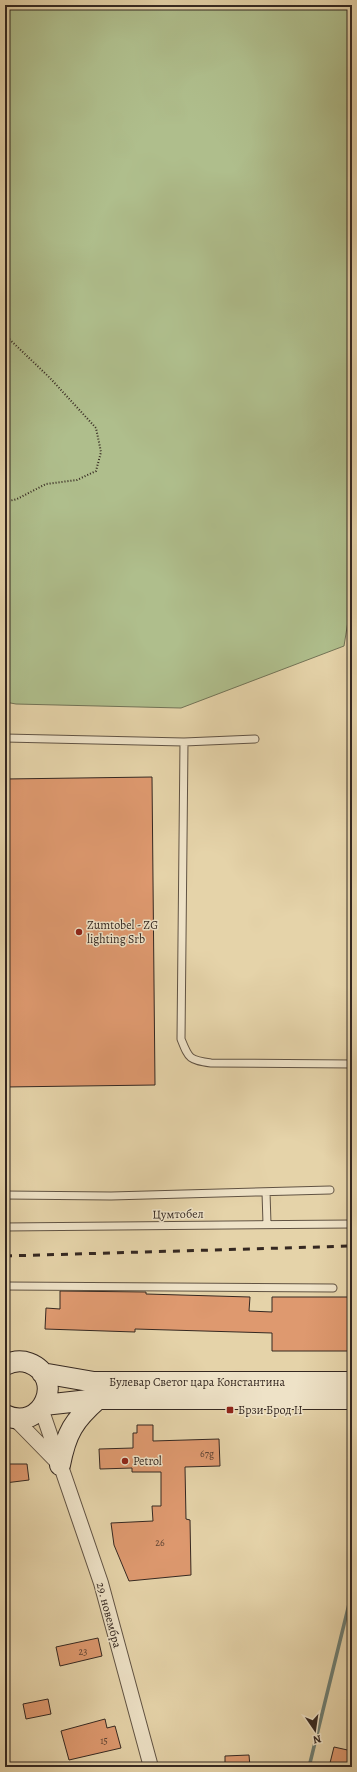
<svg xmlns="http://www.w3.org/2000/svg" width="357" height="1772" font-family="Alegreya,serif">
	<rect width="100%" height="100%" fill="#e5d3a9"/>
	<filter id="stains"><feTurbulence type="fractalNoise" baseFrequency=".005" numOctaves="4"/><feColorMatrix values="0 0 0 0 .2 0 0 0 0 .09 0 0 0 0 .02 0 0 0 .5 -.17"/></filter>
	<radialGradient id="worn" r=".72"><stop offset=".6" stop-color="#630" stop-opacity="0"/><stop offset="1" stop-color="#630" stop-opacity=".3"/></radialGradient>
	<!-- green -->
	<path fill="#afbe8c" stroke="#727356" d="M 5,5 L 352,5 L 352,596 L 344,646 L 181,708 L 16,704 L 5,702 Z"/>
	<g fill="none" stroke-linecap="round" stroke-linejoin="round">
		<!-- stream -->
		<path stroke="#6f7e72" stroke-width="3.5" d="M 309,1767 L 352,1592"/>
	</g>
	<!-- building -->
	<path fill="#de996f" stroke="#352821" d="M 152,777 L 155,1085 L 5,1087 L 5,779 Z
		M 60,1291 L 146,1292 L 146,1294 L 250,1297 L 249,1311 L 272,1312 L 272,1297 L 352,1297 L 352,1351 L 272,1351 L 272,1333 L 135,1329 L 135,1332 L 45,1329 L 46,1308 L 60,1309 Z
		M 137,1425 L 153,1425 L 153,1441 L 219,1439 L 220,1466 L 185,1467 L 186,1519 L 190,1520 L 191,1575 L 129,1581 L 114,1545 L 111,1523 L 153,1521 L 152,1506 L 161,1506 L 161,1472 L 132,1472 L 132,1468 L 100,1469 L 99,1449 L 133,1448 L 133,1433 L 137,1433 Z
		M 5,1464 L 27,1464 L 29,1480 L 5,1483 Z
		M 98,1638 L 102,1656 L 60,1666 L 56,1647 Z
		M 48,1699 L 51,1714 L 26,1719 L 23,1704 Z
		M 105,1719 L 107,1728 L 115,1726 L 121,1748 L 69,1760 L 61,1731 Z
		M 334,1747 L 352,1751 L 352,1767 L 329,1767 Z
		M 249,1755 L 250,1767 L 225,1767 L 225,1756 Z"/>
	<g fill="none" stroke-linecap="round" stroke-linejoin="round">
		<defs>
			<path id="lane" d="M 5,738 L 184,742 L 255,739
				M 184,742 L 181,1039 C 189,1059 189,1060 211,1063 L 352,1064
				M 266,1192 L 267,1224
				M 5,1195 L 111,1196 L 330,1190
				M 5,1227 L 352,1224
				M 5,1286 L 333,1288"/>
			<path id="street" d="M 41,1408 L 101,1583 L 151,1767
				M 14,1418 L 58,1463"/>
			<path id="secondary" d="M 5,1365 C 13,1361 21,1360 29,1363 C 66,1377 43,1433 5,1415
				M 42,1373 L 94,1382 L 352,1382
				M 44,1405 L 98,1399 L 352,1399
				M 60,1465 C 66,1433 74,1420 98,1399"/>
		</defs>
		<!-- lane casing -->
		<use href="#lane" stroke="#615343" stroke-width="9"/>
		<!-- street casing -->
		<use href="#street" stroke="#615343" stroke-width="16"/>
		<!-- secondary casing -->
		<use href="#secondary" stroke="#352821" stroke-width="22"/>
		<!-- path -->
		<path stroke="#352821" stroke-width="2" stroke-dasharray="1 2" stroke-linecap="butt" d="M 5,335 L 50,378 L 96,428 L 101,452 L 96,471 L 77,480 L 46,484 L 17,499 L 5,502"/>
		<!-- lane -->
		<use href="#lane" stroke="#eee2c7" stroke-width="7"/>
		<!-- street -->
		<use href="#street" stroke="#eee2c7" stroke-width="14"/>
		<!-- secondary -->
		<use href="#secondary" stroke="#eee2c7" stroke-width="20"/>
		<!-- rail -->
		<path stroke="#352821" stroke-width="3" stroke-dasharray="7 7" stroke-linecap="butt" d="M 5,1256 L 352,1246"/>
	</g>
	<!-- markers -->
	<g fill="#8f2418" stroke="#eee2c7" stroke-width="1.5">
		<circle cx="79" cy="932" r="4"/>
		<rect x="226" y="1406" width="8" height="8" rx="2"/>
		<circle cx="125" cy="1461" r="4"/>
	</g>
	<g text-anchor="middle" stroke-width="3" stroke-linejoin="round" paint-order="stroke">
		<!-- number labels -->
		<g font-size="10" fill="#5f4434">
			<text x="207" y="1457">67g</text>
			<text x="160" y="1546">26</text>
			<text x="83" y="1655">23</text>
			<text x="104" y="1744">15</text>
		</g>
		<!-- poi labels -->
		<g font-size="12" fill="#352821" stroke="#eee2c7" text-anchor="start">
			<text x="87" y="929">Zumtobel - ZG<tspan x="87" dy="14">lighting Srb</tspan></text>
			<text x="238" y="1414">Брзи Брод II</text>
			<text x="133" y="1465">Petrol</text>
		</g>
		<!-- street labels -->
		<g font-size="12" fill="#352821" stroke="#eee2c7">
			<text transform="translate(178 1214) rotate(-1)" y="4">Цумтобел</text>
			<text x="197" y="1386">Булевар Светог цара Константина</text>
			<text transform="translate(109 1615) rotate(75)" y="4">29. новембра</text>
		</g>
	</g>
	<!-- margin -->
	<rect width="357" height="1772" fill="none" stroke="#e5d3a9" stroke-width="20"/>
	<rect x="6" y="6" width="345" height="1760" fill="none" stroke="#352821" stroke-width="2"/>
	<rect x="10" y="10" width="337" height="1752" fill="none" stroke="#352821"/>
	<!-- north arrow -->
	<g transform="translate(315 1730) rotate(167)" stroke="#eee2c7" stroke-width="3" paint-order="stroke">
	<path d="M0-3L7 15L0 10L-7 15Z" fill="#352821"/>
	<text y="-6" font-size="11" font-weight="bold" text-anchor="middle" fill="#352821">N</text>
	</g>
	<rect width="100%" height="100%" filter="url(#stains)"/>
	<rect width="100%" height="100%" fill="url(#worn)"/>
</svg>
